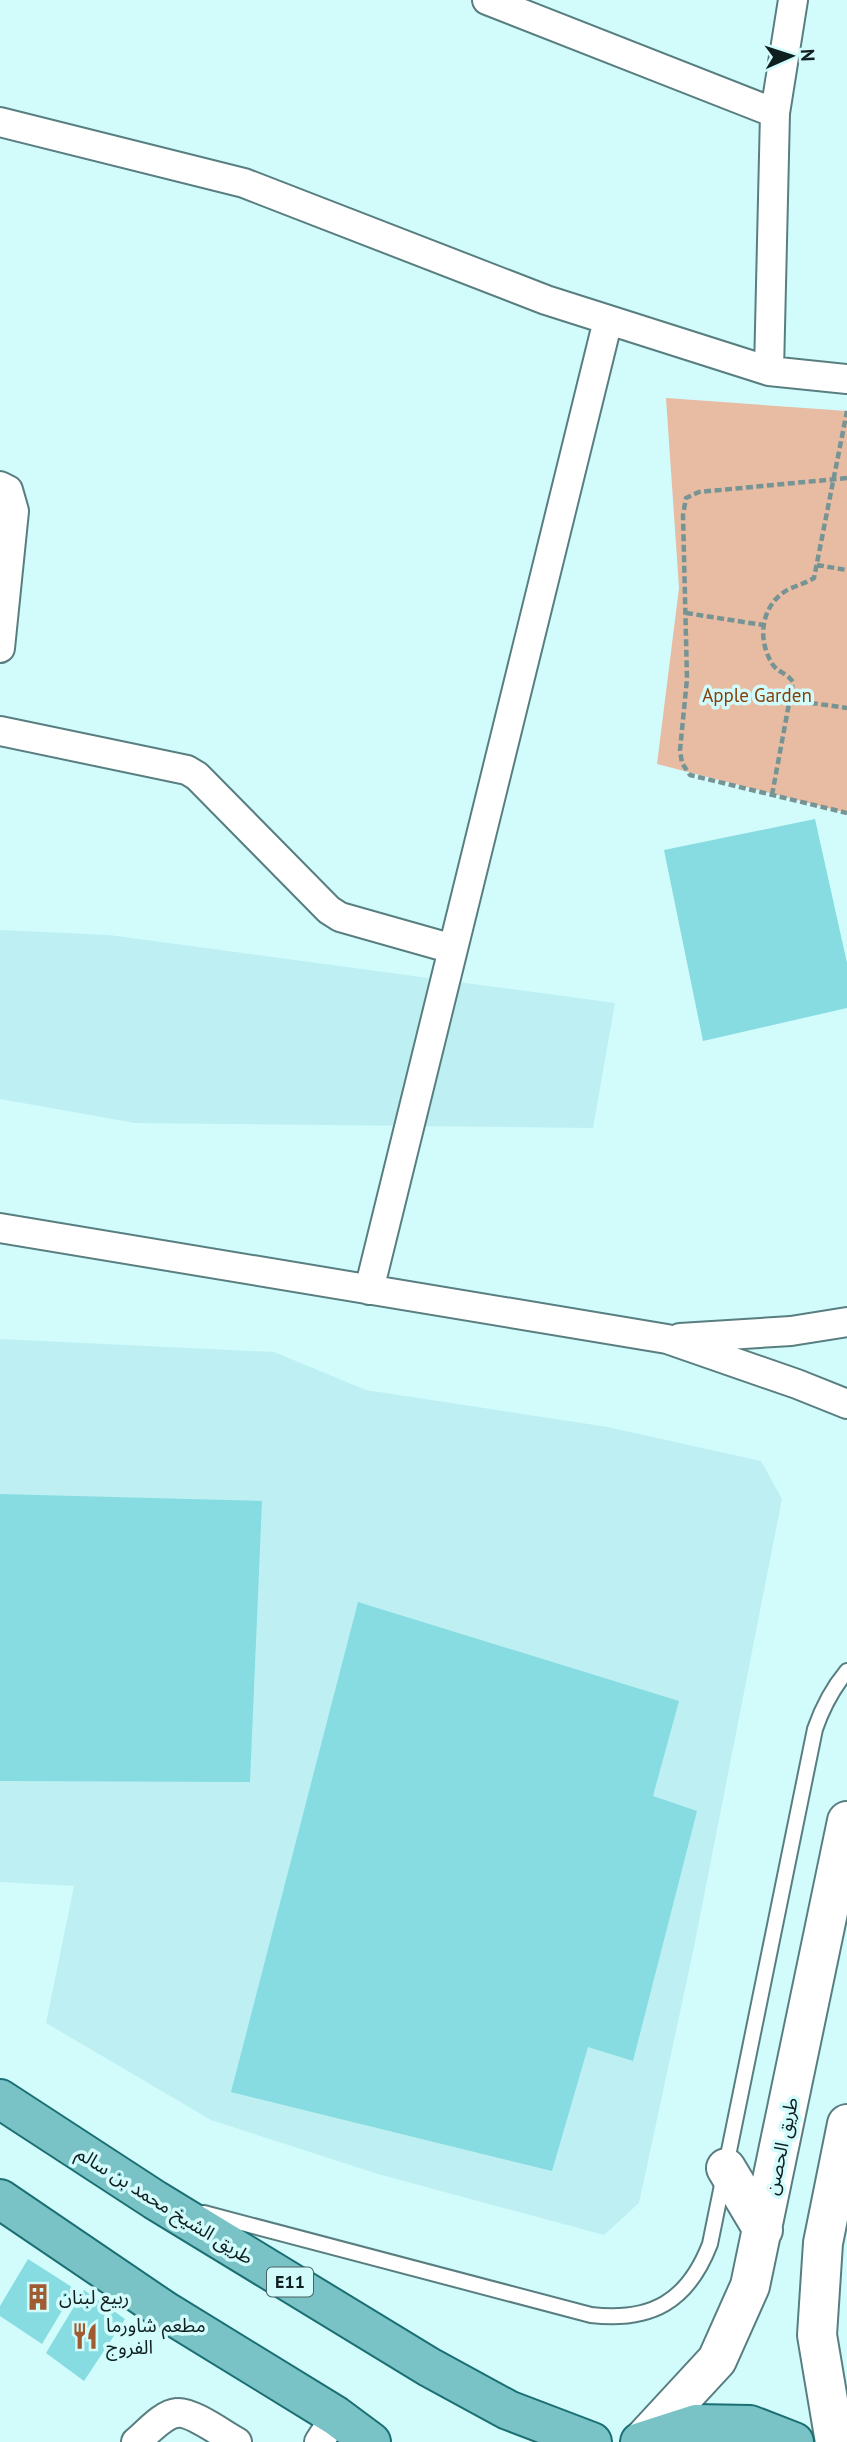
<svg xmlns="http://www.w3.org/2000/svg" width="847" height="2442" font-family="'PT Sans','Noto Sans Arabic',sans-serif">
	<rect width="100%" height="100%" fill="#d2fbfc"/>
	<!-- built -->
	<path fill="#bef0f3" d="M 0,930 L 109,935 L 615,1003 L 593,1128 L 135,1123 L 0,1099 Z
		M 0,1339 L 274,1352 L 366,1390 L 608,1427 L 761,1461 L 782,1499 L 693,1952 L 639,2203 L 604,2235 L 378,2174 L 211,2120 L 46,2023 L 74,1886 L 0,1882 Z"/>
	<!-- green -->
	<path fill="#e7bca3" d="M 666,398 L 847,411 L 847,813 L 657,764 L 679,588 Z"/>
	<!-- building -->
	<path fill="#86dce0" d="M 815,819 L 847,963 L 847,1008 L 703,1041 L 664,850 Z
		M 0,1494 L 262,1501 L 250,1782 L 0,1781 Z
		M 358,1602 L 679,1701 L 653,1796 L 697,1811 L 633,2061 L 588,2047 L 552,2171 L 231,2092 Z
		M 28,2259 L 75,2289 L 42,2344 L 0,2316 L 0,2306 Z
		M 84,2290 L 125,2319 L 84,2381 L 46,2353 Z"/>
	<g fill="none" stroke-linecap="round" stroke-linejoin="round">
		<defs>
			<path id="lane" d="M 204,2213 L 591,2315 C 652,2322 688,2301 710,2244 L 815,1729 C 823,1706 832,1689 847,1671"/>
			<path id="street" d="M 487,0 L 775,113 L 769,371
				M 775,113 L 793,0
				M 0,122 L 244,183 L 546,300 L 769,371 L 847,379
				M 0,486 L 8,490 L 14,511 L 0,648
				M 0,731 L 187,770 L 197,776 L 329,910 L 340,917 L 453,949
				M 0,1228 L 667,1339 L 797,1384 L 847,1404
				M 369,1290 L 608,320
				M 680,1338 L 791,1331 L 847,1322
				M 136,2442 C 147,2433 163,2414 177,2413 C 191,2411 224,2435 237,2442
				M 319,2442 L 336,2416"/>
			<path id="secondary" d="M 726,2168 L 763,2230
				M 644,2439 L 717,2360 L 750,2286 L 847,1821
				M 835,2442 L 817,2335 L 823,2243 L 847,2124"/>
			<path id="primary" d="M 0,2099 L 155,2200 L 429,2367 L 508,2410 L 592,2442
				M 0,2199 L 165,2311 L 336,2416 L 371,2442
				M 640,2442 L 696,2424 L 750,2425 L 794,2442"/>
		</defs>
		<!-- lane casing -->
		<use href="#lane" stroke="#597e80" stroke-width="18"/>
		<!-- street casing -->
		<use href="#street" stroke="#597e80" stroke-width="32"/>
		<!-- secondary casing -->
		<use href="#secondary" stroke="#597e80" stroke-width="42"/>
		<!-- primary casing -->
		<use href="#primary" stroke="#1a6f73" stroke-width="42"/>
		<!-- path -->
		<path stroke="#779495" stroke-width="4.5" stroke-dasharray="7 3.5" stroke-linecap="butt" d="M 847,478 L 699,492 L 686,498 L 683,515 L 687,679 L 680,750 L 682,763 L 690,775 L 847,813
			M 817,565 L 847,570
			M 686,613 L 763,625
			M 790,700 L 847,708
			M 772,795 L 793,682 C 788,674 778,672 773,665 C 756,639 761,604 789,589 C 798,585 806,583 814,578 L 847,411"/>
		<!-- lane -->
		<use href="#lane" stroke="#fff" stroke-width="14"/>
		<!-- street -->
		<use href="#street" stroke="#fff" stroke-width="28"/>
		<!-- secondary -->
		<use href="#secondary" stroke="#fff" stroke-width="38"/>
		<!-- primary -->
		<use href="#primary" stroke="#79c2c6" stroke-width="38"/>
	</g>
	<!-- icons -->
	<defs>
		<symbol id="building-bare" viewBox="-9 -9 18 18"><path d="M-4-6H4V6H1V3H-1V6H-4ZM-2.5-4.3h1.7v1.8h-1.7ZM.8-4.3h1.7v1.8H.8ZM-2.5-1h1.7V.8h-1.7ZM.8-1h1.7V.8H.8Z" fill="#a15b30" stroke="#d2fbfc" stroke-width="2.5" paint-order="stroke"/></symbol>
		<symbol id="restaurant-bare" viewBox="-9 -9 18 18"><path d="M-5-6h1v4h1v-4h1v4h1v-4h1v5L-1.5 .5V6h-2V.5L-5-1ZM5-6V6H3V1.5H1.5Q1.5-4 5-6Z" fill="#a15b30" stroke="#d2fbfc" stroke-width="2.5" paint-order="stroke"/></symbol>
	</defs>
	<g fill-rule="evenodd">
		<use href="#building-bare" x="19" y="2278" width="38" height="38"/>
		<use href="#restaurant-bare" x="66" y="2317" width="38" height="38"/>
	</g>
	<g text-anchor="middle" stroke-width="7" stroke-linejoin="round" paint-order="stroke">
		<!-- shield labels -->
		<rect fill="#d2fbfc" stroke="#4a6061" stroke-width="2" x="267" y="2267.5" width="46" height="29" rx="5"/>
		<g font-size="18" font-weight="bold" fill="#0f1e1f">
			<text x="290" y="2288">E11</text>
		</g>
		<!-- park labels -->
		<g font-size="19" fill="#87400a" stroke="#d2fbfc">
			<text x="757" y="702">Apple Garden</text>
		</g>
		<!-- street labels -->
		<g font-size="19" fill="#0f1e1f" stroke="#d2fbfc">
			<text transform="translate(781 2146) rotate(-78)" y="7">طريق الحصن</text>
			<text transform="translate(165 2205) rotate(32)" y="7">طريق الشيخ محمد بن سالم</text>
		</g>
		<!-- poi labels -->
		<g font-size="19" fill="#0f1e1f" stroke="#d2fbfc" text-anchor="start">
			<text x="59" y="2304">ربيع لبنان</text>
			<text x="106" y="2332">مطعم شاورما<tspan x="106" dy="22">الفروج</tspan></text>
		</g>
	</g>
	<!-- north arrow -->
	<g transform="translate(791 56) rotate(87)" stroke="#d2fbfc" stroke-width="5" paint-order="stroke">
	<path d="M0-5L12 26L0 18L-12 26Z" fill="#0f1e1f"/>
	<text y="-10" font-size="19" font-weight="bold" text-anchor="middle" fill="#0f1e1f">N</text>
	</g>
</svg>
